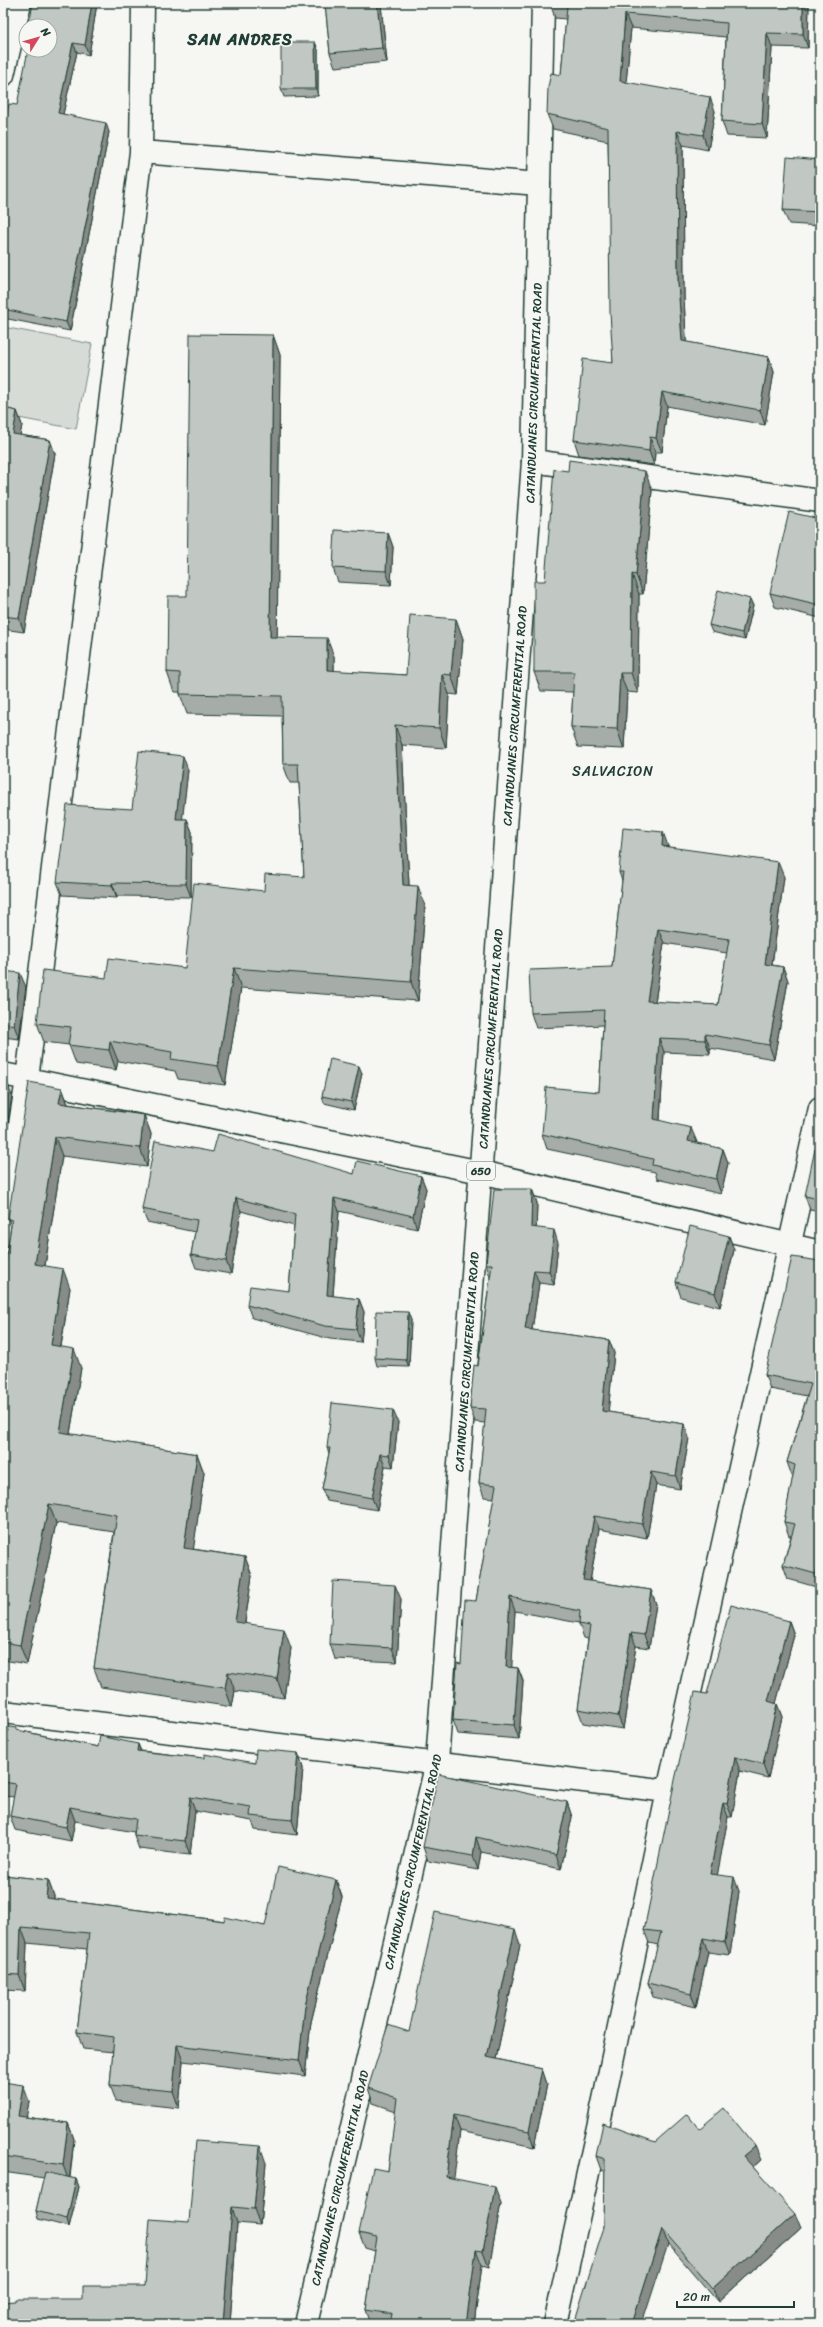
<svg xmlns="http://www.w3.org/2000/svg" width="823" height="2327" font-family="Sriracha,sans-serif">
	<rect width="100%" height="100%" fill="#f6f6f2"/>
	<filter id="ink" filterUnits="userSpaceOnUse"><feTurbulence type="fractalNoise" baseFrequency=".025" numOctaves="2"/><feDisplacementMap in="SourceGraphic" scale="8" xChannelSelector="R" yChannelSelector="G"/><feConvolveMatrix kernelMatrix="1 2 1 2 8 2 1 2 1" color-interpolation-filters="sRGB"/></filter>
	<g filter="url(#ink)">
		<!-- park -->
		<path fill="#d6dbd6" stroke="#7a8c85" d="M 3,327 L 92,344 L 76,429 L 3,415 Z"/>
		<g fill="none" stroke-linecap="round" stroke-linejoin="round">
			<defs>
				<path id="minor" d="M 141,152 L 143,3
					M 533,461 L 820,501
					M 3,1074 L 481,1172 L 820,1252
					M 3,1236 L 27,1079 L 141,152 L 539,184
					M 3,1712 L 668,1791
					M 555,2324 L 605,2095 L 668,1791 L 820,1108"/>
				<path id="major" d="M 3,75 L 20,3
					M 306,2324 L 437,1762 L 533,461 L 543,3"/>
			</defs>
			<!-- minor casing -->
			<use href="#minor" stroke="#1f3d34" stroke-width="25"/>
			<!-- major casing -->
			<use href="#major" stroke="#1f3d34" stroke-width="25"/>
			<!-- minor -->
			<use href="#minor" stroke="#f6f6f2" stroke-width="22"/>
			<!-- major -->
			<use href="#major" stroke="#f6f6f2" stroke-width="22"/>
		</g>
		<!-- wall -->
		<path fill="#a6aca8" stroke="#1f3d34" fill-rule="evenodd" d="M 97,3 L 89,55 L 77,52 L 63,114 L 109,132 L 70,331 L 3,318 L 3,133 L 17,105 Z
			M 325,3 L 381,3 L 381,5 L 387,62 L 335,67 L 330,53 Z
			M 550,3 L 809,3 L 808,48 L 772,47 L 767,138 L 727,136 L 722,121 L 726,37 L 631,28 L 626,82 L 715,111 L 708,150 L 683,145 L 684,297 L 686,342 L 769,357 L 774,372 L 765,425 L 667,406 L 662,452 L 655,452 L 654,465 L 579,455 L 574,440 L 613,363 L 608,141 L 553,129 L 547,114 L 561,75 L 566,19 L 555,18 Z
			M 315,42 L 318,50 L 318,96 L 284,97 L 281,89 Z
			M 820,160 L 820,226 L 789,224 L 783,210 Z
			M 273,335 L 280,355 L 277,637 L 334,657 L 334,671 L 406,675 L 456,619 L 463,639 L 458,695 L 449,694 L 446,748 L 402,745 L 409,885 L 425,906 L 418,1001 L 241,988 L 225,1085 L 178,1079 L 175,1071 L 118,1061 L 116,1070 L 76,1064 L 69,1045 L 44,1042 L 37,1023 L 106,978 L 185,968 L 264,891 L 304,877 L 299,783 L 290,783 L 283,764 L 282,716 L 187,714 L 180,694 L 180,692 L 174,692 L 167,672 L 187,596 Z
			M 3,408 L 17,411 L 22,425 L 20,435 L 50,440 L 55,454 L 24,632 L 3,629 Z
			M 652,490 L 643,594 L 639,594 L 638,693 L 627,692 L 624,749 L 578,747 L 571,727 L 573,692 L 541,691 L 534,672 L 545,581 Z
			M 820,519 L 820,618 L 775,607 L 770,593 Z
			M 388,533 L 393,547 L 391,585 L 338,582 L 333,568 Z
			M 750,599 L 753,606 L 745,640 L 712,632 L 709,625 Z
			M 188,770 L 182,819 L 187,819 L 192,832 L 191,897 L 117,896 L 117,898 L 62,895 L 57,882 L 132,809 Z
			M 668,846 L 668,847 L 784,877 L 772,965 L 783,967 L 788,981 L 774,1059 L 710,1048 L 710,1054 L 664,1052 L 660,1121 L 697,1142 L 696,1143 L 723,1149 L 728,1163 L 721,1194 L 657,1179 L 655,1172 L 547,1149 L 542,1134 L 599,1092 L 603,1025 L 536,1028 L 531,1013 L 612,967 L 622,881 L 619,872 ZM 664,943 L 727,953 L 718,1005 L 655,1002 Z
			M 3,971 L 26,987 L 19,1039 L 3,1037 Z
			M 362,1073 L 354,1110 L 324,1103 L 322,1096 Z
			M 3,1081 L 12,1096 L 7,1126 L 3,1125 Z
			M 62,1088 L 68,1104 L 144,1115 L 151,1134 L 147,1167 L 62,1156 L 45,1266 L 70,1288 L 61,1347 L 81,1368 L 70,1434 L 197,1454 L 204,1473 L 193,1549 L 245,1557 L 252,1576 L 245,1623 L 291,1648 L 284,1698 L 235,1691 L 232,1707 L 101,1687 L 94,1668 L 114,1532 L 56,1523 L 27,1664 L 3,1660 L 3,1277 L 11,1226 L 8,1219 Z
			M 820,1149 L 820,1212 L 810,1210 L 805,1196 Z
			M 213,1152 L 354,1174 L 421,1176 L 426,1189 L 417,1229 L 339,1211 L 333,1296 L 359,1299 L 364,1312 L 361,1342 L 330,1339 L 252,1318 L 247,1305 L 289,1291 L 294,1226 L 241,1211 L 231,1274 L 196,1268 L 191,1255 L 195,1232 L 147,1222 L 142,1209 Z
			M 532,1189 L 537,1203 L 536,1228 L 558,1243 L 554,1285 L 539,1283 L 532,1330 L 609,1340 L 614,1353 L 608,1412 L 684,1424 L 689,1438 L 680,1489 L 656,1485 L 647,1538 L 599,1529 L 590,1581 L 651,1590 L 656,1604 L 649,1648 L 636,1646 L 623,1729 L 583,1723 L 578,1709 L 588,1639 L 584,1638 L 579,1624 L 579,1623 L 515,1611 L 511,1667 L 518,1668 L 523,1681 L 519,1739 L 458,1734 L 453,1720 L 461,1664 L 476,1601 L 494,1498 L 484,1497 L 479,1483 L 485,1423 L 475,1422 L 470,1408 L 478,1366 L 490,1277 L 486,1264 Z
			M 729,1236 L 734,1250 L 720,1307 L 681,1297 L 676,1282 Z
			M 820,1261 L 820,1588 L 788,1579 L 783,1565 L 791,1536 L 789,1536 L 784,1522 L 793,1477 L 792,1476 L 787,1462 L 807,1396 L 770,1389 L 765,1375 Z
			M 411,1320 L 409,1367 L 377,1366 L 375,1358 Z
			M 398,1422 L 393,1467 L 385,1466 L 377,1510 L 327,1501 L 322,1489 L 329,1453 L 327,1448 Z
			M 401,1599 L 397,1662 L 335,1659 L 330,1644 Z
			M 789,1621 L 794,1635 L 776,1703 L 777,1704 L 782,1717 L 768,1778 L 740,1771 L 732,1817 L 728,1817 L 717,1875 L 739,1891 L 730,1955 L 708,1952 L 696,2007 L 653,1997 L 648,1983 L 658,1945 L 649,1943 L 644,1930 L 707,1694 Z
			M 3,1726 L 17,1730 L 98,1747 L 138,1744 L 141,1751 L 204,1758 L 255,1763 L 298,1753 L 303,1768 L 297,1835 L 255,1830 L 252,1821 L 195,1811 L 190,1855 L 139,1849 L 134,1835 L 134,1832 L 75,1821 L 71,1841 L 15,1830 L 10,1816 L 14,1797 L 3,1796 Z
			M 567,1802 L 572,1817 L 561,1869 L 481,1852 L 478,1870 L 428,1861 L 423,1847 Z
			M 3,1875 L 48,1880 L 54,1896 L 54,1899 L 265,1926 L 336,1880 L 342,1897 L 311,2022 L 305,2076 L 183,2061 L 179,2108 L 116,2101 L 110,2085 L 113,2052 L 83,2049 L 77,2032 L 87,1949 L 27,1943 L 25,1991 L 3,1990 Z
			M 520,1945 L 496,2059 L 542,2069 L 547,2084 L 534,2147 L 460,2131 L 453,2179 L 501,2203 L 489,2267 L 482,2265 L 474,2324 L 371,2324 L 366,2310 L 375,2251 L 365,2248 L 359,2233 L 388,2171 L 396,2111 L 373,2103 L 368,2088 L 409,2032 Z
			M 3,2082 L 29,2101 L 26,2117 L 68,2123 L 74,2139 L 70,2178 L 76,2179 L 79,2187 L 69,2227 L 38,2219 L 36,2211 L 44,2178 L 3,2172 Z
			M 699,2129 L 761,2160 L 753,2167 L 801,2228 L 718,2302 L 668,2244 L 604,2227 L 605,2172 L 601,2170 L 596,2156 L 655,2142 Z
			M 266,2163 L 260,2225 L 237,2223 L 230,2324 L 83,2299 L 145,2286 L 189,2222 Z"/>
		<!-- shaded-wall -->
		<path fill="#878c88" stroke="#1f3d34" d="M 92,3 L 97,3 L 89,55 L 85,45 Z
			M 377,3 L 381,3 L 381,5 L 387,62 L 382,48 Z
			M 803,3 L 809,3 L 808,48 L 803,34 Z
			M 625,14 L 631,28 L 625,95 L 620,81 Z
			M 767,33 L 772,47 L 767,138 L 762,124 Z
			M 315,42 L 318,50 L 318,96 L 316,89 Z
			M 73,43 L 77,52 L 61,123 L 58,113 Z
			M 710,97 L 715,111 L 708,150 L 703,135 Z
			M 106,123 L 109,132 L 70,331 L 66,322 Z
			M 677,131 L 683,145 L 684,297 L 687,356 L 682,341 L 678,283 Z
			M 273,335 L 280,355 L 277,657 L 270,637 Z
			M 769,357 L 774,372 L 765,425 L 760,410 Z
			M 662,392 L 667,406 L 662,452 L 656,438 Z
			M 17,411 L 22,425 L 18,447 L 13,434 Z
			M 650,437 L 655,452 L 654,465 L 649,451 Z
			M 50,440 L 55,454 L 24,632 L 19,618 Z
			M 645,471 L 652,490 L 643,594 L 636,575 Z
			M 388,533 L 393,547 L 391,585 L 386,571 Z
			M 632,574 L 639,594 L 638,693 L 631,673 Z
			M 750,599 L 753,606 L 745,640 L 742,633 Z
			M 456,619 L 463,639 L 458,695 L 451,675 Z
			M 327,638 L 334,657 L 334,690 L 327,670 Z
			M 620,673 L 627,692 L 624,749 L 617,729 Z
			M 442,674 L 449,694 L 446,748 L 439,728 Z
			M 3,704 L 5,709 L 3,717 Z
			M 395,725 L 402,745 L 410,905 L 403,885 Z
			M 183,756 L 188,770 L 181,832 L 176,819 Z
			M 187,819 L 192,832 L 191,897 L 186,884 Z
			M 663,832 L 668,846 L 667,860 L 662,846 Z
			M 778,862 L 784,877 L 770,978 L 765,964 Z
			M 112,883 L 117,896 L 117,898 L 112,885 Z
			M 418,886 L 425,906 L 418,1001 L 411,982 Z
			M 658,929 L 664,943 L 653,1015 L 647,1001 Z
			M 783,967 L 788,981 L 774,1059 L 769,1045 Z
			M 234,968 L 241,988 L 225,1085 L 218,1066 Z
			M 20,973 L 26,987 L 19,1039 L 14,1025 Z
			M 705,1034 L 710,1048 L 710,1054 L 705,1040 Z
			M 659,1038 L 664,1052 L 659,1134 L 654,1119 Z
			M 110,1041 L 118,1061 L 116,1070 L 109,1050 Z
			M 359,1066 L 362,1073 L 354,1110 L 351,1102 Z
			M 7,1082 L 12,1096 L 7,1126 L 3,1114 L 3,1105 Z
			M 62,1088 L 69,1107 L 59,1103 Z
			M 144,1115 L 151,1134 L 147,1167 L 140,1148 Z
			M 691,1128 L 697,1142 L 694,1155 L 688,1141 Z
			M 55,1137 L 62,1156 L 42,1284 L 35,1264 Z
			M 723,1149 L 728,1163 L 721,1194 L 716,1179 Z
			M 421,1176 L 426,1189 L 417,1229 L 413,1216 Z
			M 532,1189 L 537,1203 L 536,1241 L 531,1227 Z
			M 236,1198 L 241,1211 L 231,1274 L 226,1261 Z
			M 334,1198 L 339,1211 L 332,1308 L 327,1295 Z
			M 554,1230 L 558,1243 L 554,1285 L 549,1271 Z
			M 729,1236 L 734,1250 L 720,1307 L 715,1293 Z
			M 63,1269 L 70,1288 L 58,1364 L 51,1345 Z
			M 534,1270 L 539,1283 L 530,1343 L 525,1329 Z
			M 359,1299 L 364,1312 L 361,1342 L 356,1329 Z
			M 408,1312 L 411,1320 L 409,1367 L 406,1360 Z
			M 609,1340 L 614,1353 L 607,1424 L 602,1411 Z
			M 74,1349 L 81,1368 L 67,1451 L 60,1432 Z
			M 393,1410 L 398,1422 L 393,1467 L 389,1455 Z
			M 684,1424 L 689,1438 L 680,1489 L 676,1476 Z
			M 197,1454 L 204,1473 L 191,1567 L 184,1548 Z
			M 380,1454 L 385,1466 L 377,1510 L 372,1498 Z
			M 651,1472 L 656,1485 L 647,1538 L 642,1524 Z
			M 49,1504 L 56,1523 L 27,1664 L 20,1645 Z
			M 594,1516 L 599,1529 L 588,1593 L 583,1580 Z
			M 245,1557 L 252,1576 L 242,1641 L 235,1622 Z
			M 820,1558 L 820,1586 L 816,1574 Z
			M 395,1585 L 401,1599 L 397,1662 L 392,1648 Z
			M 651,1590 L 656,1604 L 649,1648 L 644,1635 Z
			M 510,1597 L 515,1611 L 511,1681 L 506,1667 Z
			M 789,1621 L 794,1635 L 773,1715 L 768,1701 Z
			M 284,1629 L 291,1648 L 284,1698 L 277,1679 Z
			M 631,1633 L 636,1646 L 623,1729 L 618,1716 Z
			M 518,1668 L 523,1681 L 519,1739 L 514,1725 Z
			M 228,1672 L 235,1691 L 232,1707 L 225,1688 Z
			M 777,1704 L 782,1717 L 768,1778 L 763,1764 Z
			M 138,1744 L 143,1758 L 137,1751 Z
			M 298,1753 L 303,1768 L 297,1835 L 292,1820 Z
			M 735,1757 L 740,1771 L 732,1817 L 727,1804 Z
			M 190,1797 L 195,1811 L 190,1855 L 185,1841 Z
			M 567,1802 L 572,1817 L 561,1869 L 556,1855 Z
			M 723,1803 L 728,1817 L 715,1888 L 710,1874 Z
			M 70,1807 L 75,1821 L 71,1841 L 66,1827 Z
			M 476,1837 L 481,1852 L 478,1870 L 473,1856 Z
			M 734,1877 L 739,1891 L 730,1955 L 725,1942 Z
			M 48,1880 L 54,1896 L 52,1915 L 46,1898 Z
			M 336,1880 L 342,1897 L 311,2022 L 305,2076 L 299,2060 L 305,2006 Z
			M 21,1927 L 27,1943 L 25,1991 L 19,1975 Z
			M 515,1929 L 520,1945 L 493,2073 L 487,2057 Z
			M 703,1938 L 708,1952 L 696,2007 L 691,1994 Z
			M 177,2045 L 183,2061 L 179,2108 L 173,2091 Z
			M 542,2069 L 547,2084 L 534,2147 L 529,2131 Z
			M 23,2085 L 29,2101 L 24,2132 L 18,2116 Z
			M 454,2115 L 460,2131 L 452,2193 L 446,2177 Z
			M 68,2123 L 74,2139 L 69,2182 L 63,2165 Z
			M 260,2146 L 266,2163 L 260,2225 L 254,2209 Z
			M 755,2146 L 761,2160 L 749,2170 L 743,2156 Z
			M 76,2179 L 79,2187 L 69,2227 L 67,2219 Z
			M 495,2187 L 501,2203 L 489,2267 L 483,2251 Z
			M 232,2207 L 237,2223 L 230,2324 L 223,2324 Z
			M 795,2214 L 801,2228 L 718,2302 L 713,2288 Z
			M 662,2229 L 668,2244 L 642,2324 L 632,2324 Z
			M 476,2250 L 482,2265 L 474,2324 L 466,2324 Z"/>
		<!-- building -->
		<path fill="#c1c8c3" stroke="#1f3d34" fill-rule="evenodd" d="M 33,3 L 92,3 L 85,45 L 73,43 L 58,113 L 106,123 L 66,322 L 3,309 L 3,133 L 9,104 L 17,105 L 28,50 L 50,50 L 50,26 L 29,26 Z
			M 325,3 L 377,3 L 382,48 L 330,53 Z
			M 551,3 L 803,3 L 803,34 L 767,33 L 762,124 L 722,121 L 727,23 L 625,14 L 620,81 L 710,97 L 703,135 L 677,131 L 678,283 L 682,341 L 769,357 L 760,410 L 662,392 L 656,438 L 650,437 L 649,451 L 574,440 L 583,359 L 613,363 L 610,312 L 608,128 L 547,114 L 548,87 L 551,73 L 561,75 L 567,6 Z
			M 281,42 L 315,42 L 316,89 L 281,89 Z
			M 787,157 L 820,160 L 820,212 L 783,210 Z
			M 190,334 L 273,335 L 270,637 L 327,638 L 327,670 L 406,675 L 410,615 L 456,619 L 451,675 L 442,674 L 439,728 L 395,725 L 403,885 L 418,886 L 411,982 L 234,968 L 218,1066 L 171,1059 L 172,1052 L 110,1041 L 109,1050 L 68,1045 L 71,1027 L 37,1023 L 43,970 L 106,978 L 109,958 L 185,968 L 194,883 L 264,891 L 265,874 L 304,877 L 298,764 L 283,764 L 282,696 L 180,694 L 180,673 L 167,672 L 168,596 L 187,596 Z
			M 3,408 L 17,411 L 13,434 L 50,440 L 19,618 L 3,616 Z
			M 569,460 L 645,471 L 636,575 L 632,574 L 631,673 L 620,673 L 617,729 L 571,727 L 574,672 L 534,672 L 534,581 L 545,581 L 554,469 L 568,471 Z
			M 789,512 L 820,519 L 820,605 L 770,593 Z
			M 335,530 L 388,533 L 386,571 L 333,568 Z
			M 718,590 L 750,599 L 742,633 L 709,625 Z
			M 139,751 L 183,756 L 176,819 L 187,819 L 186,884 L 112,883 L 112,885 L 57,882 L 67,805 L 132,809 Z
			M 623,828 L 663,832 L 662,846 L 778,862 L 765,964 L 783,967 L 769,1045 L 705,1034 L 705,1040 L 659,1038 L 654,1119 L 691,1128 L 688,1141 L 723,1149 L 716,1179 L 652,1165 L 653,1159 L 542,1134 L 546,1087 L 599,1092 L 604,1010 L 531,1013 L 529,970 L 612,967 L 623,872 L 619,872 ZM 658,929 L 729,939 L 718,1005 L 647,1001 Z
			M 3,971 L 20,973 L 14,1025 L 3,1023 Z
			M 330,1059 L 359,1066 L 351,1102 L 322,1096 Z
			M 3,1081 L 7,1082 L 3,1105 Z
			M 29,1082 L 62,1088 L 59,1103 L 144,1115 L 140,1148 L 55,1137 L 35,1264 L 63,1269 L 51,1345 L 74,1349 L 60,1432 L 197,1454 L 184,1548 L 245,1557 L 235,1622 L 284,1629 L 277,1679 L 228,1672 L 225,1688 L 94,1668 L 117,1515 L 49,1504 L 20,1645 L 3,1642 L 3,1277 L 12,1220 L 8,1219 Z
			M 218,1134 L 354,1174 L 357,1161 L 421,1176 L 413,1216 L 334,1198 L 327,1295 L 359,1299 L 356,1329 L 325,1326 L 247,1305 L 250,1286 L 289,1291 L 295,1214 L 236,1198 L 226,1261 L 191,1255 L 197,1220 L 142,1209 L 155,1141 L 213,1152 Z
			M 815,1149 L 820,1149 L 820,1199 L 805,1196 Z
			M 494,1189 L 532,1189 L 531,1227 L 554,1230 L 549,1271 L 534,1270 L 525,1329 L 609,1340 L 602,1411 L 684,1424 L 676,1476 L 651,1472 L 642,1524 L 594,1516 L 583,1580 L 651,1590 L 644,1635 L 631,1633 L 618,1716 L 578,1709 L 590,1626 L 579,1624 L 580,1611 L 510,1597 L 506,1667 L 518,1668 L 514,1725 L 453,1720 L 457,1663 L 461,1664 L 465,1600 L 476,1601 L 496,1485 L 479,1483 L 486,1409 L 470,1408 L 474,1365 L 478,1366 L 492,1264 L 486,1264 Z
			M 690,1226 L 729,1236 L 715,1293 L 676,1282 Z
			M 792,1257 L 820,1261 L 820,1537 L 819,1544 L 820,1544 L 820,1558 L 816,1574 L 783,1565 L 795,1524 L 784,1522 L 795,1465 L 787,1462 L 811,1384 L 765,1375 Z
			M 376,1311 L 408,1312 L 406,1360 L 375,1358 Z
			M 332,1403 L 393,1410 L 389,1455 L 380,1454 L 372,1498 L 322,1489 L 330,1448 L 327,1448 Z
			M 333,1581 L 395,1585 L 392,1648 L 330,1644 Z
			M 731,1605 L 789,1621 L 768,1701 L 777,1704 L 763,1764 L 735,1757 L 727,1804 L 723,1803 L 710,1874 L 734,1877 L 725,1942 L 703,1938 L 691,1994 L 648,1983 L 661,1932 L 644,1930 L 675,1780 L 695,1692 L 707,1694 Z
			M 3,1726 L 16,1728 L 16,1730 L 98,1747 L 100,1736 L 138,1744 L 137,1751 L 204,1758 L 204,1754 L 255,1763 L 256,1749 L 298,1753 L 292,1820 L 250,1816 L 251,1807 L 190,1797 L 185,1841 L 134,1835 L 136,1819 L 70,1807 L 66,1827 L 10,1816 L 16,1784 L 3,1782 Z
			M 438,1774 L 567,1802 L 556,1855 L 476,1837 L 473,1856 L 423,1847 Z
			M 278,1867 L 336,1880 L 305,2006 L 299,2060 L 177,2045 L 173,2091 L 110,2085 L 114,2037 L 77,2032 L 89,1933 L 21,1927 L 19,1975 L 3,1974 L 3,1875 L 48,1880 L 46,1898 L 224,1921 L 225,1917 L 265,1926 Z
			M 435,1912 L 515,1929 L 487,2057 L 542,2069 L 529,2131 L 454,2115 L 446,2177 L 495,2187 L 483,2251 L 476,2250 L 466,2324 L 390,2324 L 392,2314 L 366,2310 L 377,2237 L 359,2233 L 373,2168 L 388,2171 L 397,2098 L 368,2088 L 388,2025 L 409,2032 Z
			M 3,2082 L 23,2085 L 18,2116 L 68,2123 L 63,2165 L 3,2156 Z
			M 724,2108 L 755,2146 L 743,2156 L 795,2214 L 713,2288 L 662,2229 L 632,2324 L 575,2324 L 576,2317 L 604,2227 L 605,2159 L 596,2156 L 603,2123 L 655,2142 L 687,2114 L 699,2129 Z
			M 196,2141 L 260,2146 L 254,2209 L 232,2207 L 223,2324 L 3,2324 L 3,2302 L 15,2301 L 15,2299 L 83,2299 L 83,2286 L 145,2286 L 150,2219 L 189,2222 Z
			M 45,2172 L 76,2179 L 67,2219 L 36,2211 Z"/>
	</g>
	<g text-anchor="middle" stroke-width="3.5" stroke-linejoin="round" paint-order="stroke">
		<!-- shield labels -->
		<rect fill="#f6f6f2" stroke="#60746d" stroke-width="1" x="467" y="1162" width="28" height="18" rx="3"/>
		<g font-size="11" font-weight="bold" fill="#1f3d34">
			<text x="481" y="1175">650</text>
		</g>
		<!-- street labels -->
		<g font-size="12" fill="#1f3d34" stroke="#f6f6f2">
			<text transform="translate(534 393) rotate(-88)" y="4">CATANDUANES CIRCUMFERENTIAL ROAD</text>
			<text transform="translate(515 716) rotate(-86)" y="4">CATANDUANES CIRCUMFERENTIAL ROAD</text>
			<text transform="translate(491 1039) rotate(-86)" y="4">CATANDUANES CIRCUMFERENTIAL ROAD</text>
			<text transform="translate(467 1362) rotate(-86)" y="4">CATANDUANES CIRCUMFERENTIAL ROAD</text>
			<text transform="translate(413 1862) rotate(-77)" y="4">CATANDUANES CIRCUMFERENTIAL ROAD</text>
			<text transform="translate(340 2178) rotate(-77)" y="4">CATANDUANES CIRCUMFERENTIAL ROAD</text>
		</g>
		<!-- quarter labels -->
		<g font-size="14" letter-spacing="1" fill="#1f3d34" stroke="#f6f6f2">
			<text x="613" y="776">SALVACION</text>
		</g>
		<!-- district labels -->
		<g font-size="16" font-weight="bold" letter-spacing="1" fill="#1f3d34" stroke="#f6f6f2">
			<text x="240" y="45">SAN ANDRES</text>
		</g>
	</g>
	<!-- margin -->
	<rect width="823" height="2327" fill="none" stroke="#f6f6f2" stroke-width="16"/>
	<rect x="8" y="8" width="807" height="2311" fill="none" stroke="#1f3d34" stroke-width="1.5" filter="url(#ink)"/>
	<!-- north arrow -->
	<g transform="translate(38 38) rotate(53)"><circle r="19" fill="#f6f6f2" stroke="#a0aca6"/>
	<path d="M0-3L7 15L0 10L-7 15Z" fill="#d1495b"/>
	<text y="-6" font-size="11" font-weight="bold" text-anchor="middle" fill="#1f3d34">N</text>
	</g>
	<!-- scale -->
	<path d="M677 2301v6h117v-6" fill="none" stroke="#1f3d34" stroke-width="2"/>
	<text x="683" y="2301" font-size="12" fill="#1f3d34" stroke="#f6f6f2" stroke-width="3" paint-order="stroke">20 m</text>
</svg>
